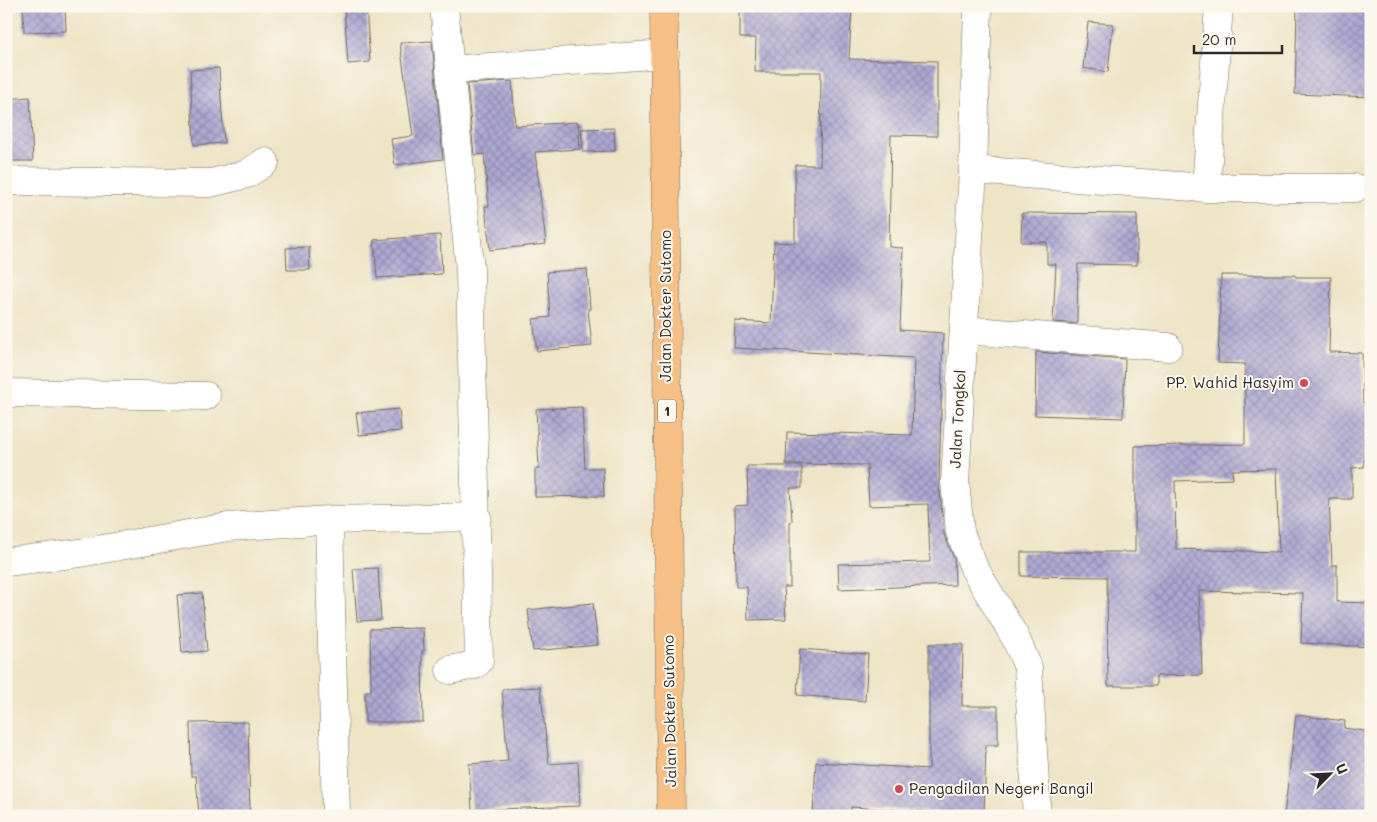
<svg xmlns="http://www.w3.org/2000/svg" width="1377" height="822" font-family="Mali,sans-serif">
	<defs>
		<pattern id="building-cross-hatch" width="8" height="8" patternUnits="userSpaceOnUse" patternTransform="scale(1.25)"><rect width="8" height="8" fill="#aea8d3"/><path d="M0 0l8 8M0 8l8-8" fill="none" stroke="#8e89ab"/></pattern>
	</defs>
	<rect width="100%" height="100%" fill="#fbf7ec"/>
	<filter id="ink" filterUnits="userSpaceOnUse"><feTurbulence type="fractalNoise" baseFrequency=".02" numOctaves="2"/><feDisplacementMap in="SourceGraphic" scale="10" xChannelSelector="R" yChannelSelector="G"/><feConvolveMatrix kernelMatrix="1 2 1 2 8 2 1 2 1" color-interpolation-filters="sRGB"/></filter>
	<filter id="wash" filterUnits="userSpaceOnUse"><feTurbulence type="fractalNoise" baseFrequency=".0096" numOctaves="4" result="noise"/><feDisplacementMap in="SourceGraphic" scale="20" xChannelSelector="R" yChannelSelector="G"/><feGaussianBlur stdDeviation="1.12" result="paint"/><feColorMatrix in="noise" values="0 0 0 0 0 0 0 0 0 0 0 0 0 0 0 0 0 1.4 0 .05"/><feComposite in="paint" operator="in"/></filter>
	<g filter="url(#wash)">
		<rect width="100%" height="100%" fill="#eee4c6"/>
		<g id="blocks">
			<!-- building -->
			<path fill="url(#building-cross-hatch)" fill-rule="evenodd" d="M 23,6 L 65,6 L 66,31 L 24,32 Z
				M 344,6 L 366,6 L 370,62 L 348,64 Z
				M 740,6 L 852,6 L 849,59 L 937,61 L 937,136 L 891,135 L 889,247 L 903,248 L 900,330 L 943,333 L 939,483 L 944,534 L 954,559 L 955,585 L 839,589 L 838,564 L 930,562 L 928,504 L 869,506 L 867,465 L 786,464 L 787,432 L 912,435 L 914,358 L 734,348 L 735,321 L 771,323 L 774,242 L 795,243 L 795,165 L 820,165 L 821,72 L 755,72 L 756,38 L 740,38 Z
				M 1297,6 L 1371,6 L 1371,97 L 1295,94 Z
				M 1088,22 L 1113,24 L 1108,72 L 1083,68 Z
				M 432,41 L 443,159 L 395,165 L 391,139 L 413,136 L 400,43 Z
				M 219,68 L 224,143 L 194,145 L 190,70 Z
				M 512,81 L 515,126 L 578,122 L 580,149 L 535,152 L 546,244 L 490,250 L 485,206 L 489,206 L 484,154 L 474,155 L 467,84 Z
				M 30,97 L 33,161 L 6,161 L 6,99 Z
				M 614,128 L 615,151 L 583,152 L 581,129 Z
				M 1022,213 L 1137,214 L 1137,265 L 1078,264 L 1077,324 L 1053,322 L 1056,264 L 1047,264 L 1047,242 L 1021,242 Z
				M 440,235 L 442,274 L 377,278 L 374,240 Z
				M 309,247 L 310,270 L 287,270 L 286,248 Z
				M 587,269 L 590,309 L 588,309 L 592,346 L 537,351 L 533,319 L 550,317 L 547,272 Z
				M 1221,275 L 1295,275 L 1296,277 L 1331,277 L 1329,352 L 1362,353 L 1363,403 L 1371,403 L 1371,461 L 1364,460 L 1364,467 L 1352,468 L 1352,499 L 1329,499 L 1332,565 L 1337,565 L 1337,602 L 1371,603 L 1371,647 L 1301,643 L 1303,593 L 1199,591 L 1202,675 L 1156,676 L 1156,686 L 1108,686 L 1107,577 L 1021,576 L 1021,552 L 1135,552 L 1135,446 L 1245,444 L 1245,364 L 1218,363 ZM 1276,469 L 1279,552 L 1176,549 L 1175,481 L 1233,479 L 1232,470 Z
				M 1036,352 L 1125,359 L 1123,418 L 1035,415 Z
				M 582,407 L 585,468 L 603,468 L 604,496 L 535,497 L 535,469 L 539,469 L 536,409 Z
				M 399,409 L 401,431 L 359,435 L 356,413 Z
				M 747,466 L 802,466 L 802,488 L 790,488 L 792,521 L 790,522 L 790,587 L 784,587 L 786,619 L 748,620 L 747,587 L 736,587 L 735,506 L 748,505 Z
				M 378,568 L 381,620 L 357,621 L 353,569 Z
				M 202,593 L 207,651 L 182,653 L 177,595 Z
				M 593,603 L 598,645 L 533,651 L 528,610 Z
				M 423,628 L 424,651 L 422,651 L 423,722 L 365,722 L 365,691 L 371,691 L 370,629 Z
				M 929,644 L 963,644 L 962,706 L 998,706 L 998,745 L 986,745 L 984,816 L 937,816 L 937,812 L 851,807 L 851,816 L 813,816 L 816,762 L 929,769 Z
				M 800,649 L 868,654 L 865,701 L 797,695 Z
				M 540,687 L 549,764 L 578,762 L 580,806 L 472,810 L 469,764 L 508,761 L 502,689 Z
				M 1296,715 L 1345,721 L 1344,728 L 1371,732 L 1371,816 L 1284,816 Z
				M 248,722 L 250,816 L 199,816 L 196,776 L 191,776 L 190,723 Z"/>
		</g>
	</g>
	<g filter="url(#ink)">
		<use href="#blocks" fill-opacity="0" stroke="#6f6c61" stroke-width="1"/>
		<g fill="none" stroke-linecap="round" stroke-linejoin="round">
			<defs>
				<path id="minor" d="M 444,6 L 450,70 L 665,54
					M 978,6 L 973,170 L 955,482 L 960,532 L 974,568 L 1015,637 L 1028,667 L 1037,816
					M 973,170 L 1206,188 L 1355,188
					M 6,181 L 211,183 L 247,174 L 265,162
					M 1206,188 L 1219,6
					M 964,330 L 1168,347
					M 6,393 L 206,396
					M 329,520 L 336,816
					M 6,562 L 80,553 L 228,527 L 329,520 L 477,517
					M 450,670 L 475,665 L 479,661 L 470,270 L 450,70"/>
				<path id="highway" d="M 664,6 L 671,816"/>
			</defs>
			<!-- minor casing -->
			<use href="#minor" stroke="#6f6c61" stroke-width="29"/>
			<!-- highway casing -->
			<use href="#highway" stroke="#6f6c61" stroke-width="29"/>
			<!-- minor -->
			<use href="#minor" stroke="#fff" stroke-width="28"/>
			<!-- highway -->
			<use href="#highway" stroke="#f5bf86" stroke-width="28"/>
		</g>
	</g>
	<!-- markers -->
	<g fill="#d1495b" stroke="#fbf7ec" stroke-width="2">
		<circle cx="1304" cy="383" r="5"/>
		<circle cx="899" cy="789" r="5"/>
	</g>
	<g text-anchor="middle" stroke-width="4" stroke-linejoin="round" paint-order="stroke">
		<!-- shield labels -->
		<rect fill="#fbf7ec" stroke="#696865" stroke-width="1" x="658" y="399.5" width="18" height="23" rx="4"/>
		<g font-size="14" font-weight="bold" fill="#2b2b2b">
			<text x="667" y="416">1</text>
		</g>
		<!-- street labels -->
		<g font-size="15" fill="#2b2b2b" stroke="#fbf7ec">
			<text transform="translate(666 306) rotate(-90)" y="5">Jalan Dokter Sutomo</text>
			<text transform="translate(958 419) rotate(-87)" y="5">Jalan Tongkol</text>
			<text transform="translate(670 711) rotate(-91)" y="5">Jalan Dokter Sutomo</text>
		</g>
		<!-- poi labels -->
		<g font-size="15" fill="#2b2b2b" stroke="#fbf7ec" text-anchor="end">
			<text x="1294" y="388">PP. Wahid Hasyim</text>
			<text x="909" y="794" text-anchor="start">Pengadilan Negeri Bangil</text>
		</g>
	</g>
	<!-- margin -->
	<rect width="1377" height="822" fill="none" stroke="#fbf7ec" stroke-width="25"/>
	<!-- north arrow -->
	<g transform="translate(1330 774) rotate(66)" stroke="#fbf7ec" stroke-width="4" paint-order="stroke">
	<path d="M0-4L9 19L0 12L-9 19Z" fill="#2b2b2b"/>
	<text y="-8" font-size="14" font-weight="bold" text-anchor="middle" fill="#2b2b2b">U</text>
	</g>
	<!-- scale -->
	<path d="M1194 45v8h88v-8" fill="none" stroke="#2b2b2b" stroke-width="2.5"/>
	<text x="1202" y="45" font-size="15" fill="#2b2b2b" stroke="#fbf7ec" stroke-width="4" paint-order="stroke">20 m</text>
</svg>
